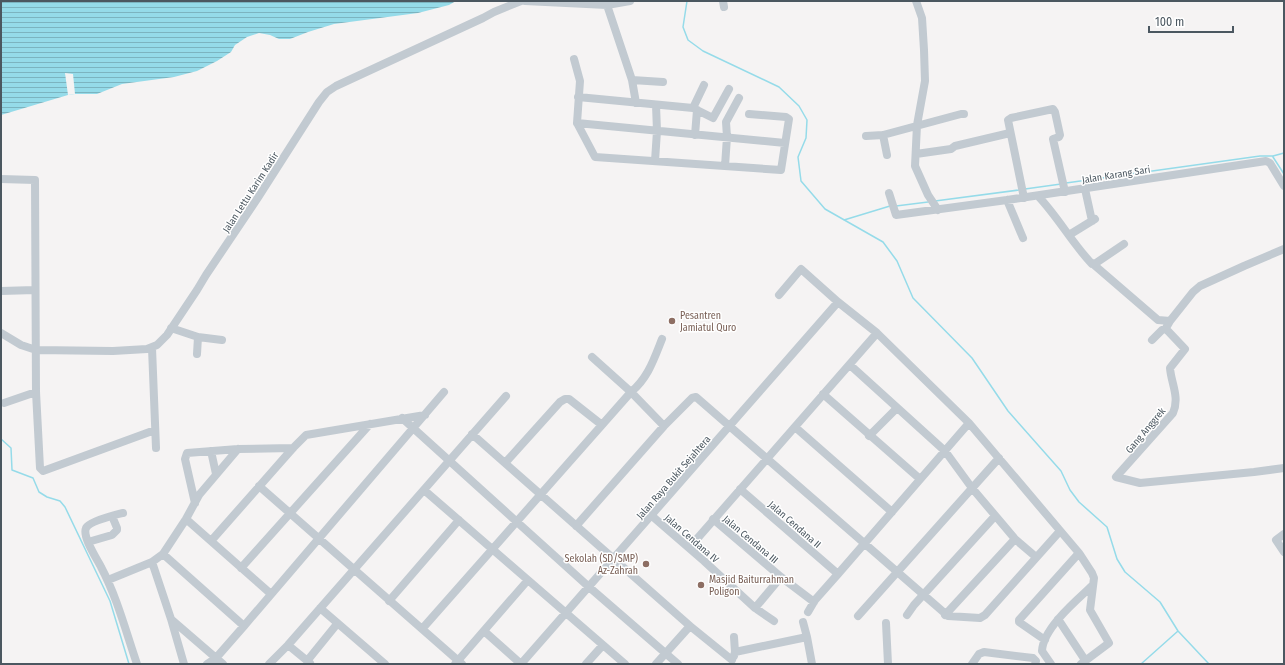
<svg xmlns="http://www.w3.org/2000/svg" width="1285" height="665" font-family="'Fira Sans Condensed',sans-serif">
	<defs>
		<pattern id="water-rules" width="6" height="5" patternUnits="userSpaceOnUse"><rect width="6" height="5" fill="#95dbe9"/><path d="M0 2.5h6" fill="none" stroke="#7cb4c0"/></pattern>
	</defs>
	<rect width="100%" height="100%" fill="#f5f3f3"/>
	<!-- water -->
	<path fill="url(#water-rules)" d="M 1,1 L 456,1 L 449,5 L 418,13 L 334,24 L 308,32 L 290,39 L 279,39 L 270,35 L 259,33 L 247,37 L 235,45 L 231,52 L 217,61 L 197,71 L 174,77 L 122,84 L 97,94 L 75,94 L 68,95 L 1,115 Z"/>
	<!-- pier -->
	<path fill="#f5f3f3" d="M 65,73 L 73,74 L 75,94 L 68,95 Z"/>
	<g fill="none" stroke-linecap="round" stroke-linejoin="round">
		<!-- stream -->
		<path stroke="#95dbe9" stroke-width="1.5" d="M 687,1 L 683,27 L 688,40 L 703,51 L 779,87 L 799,106 L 807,120 L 806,138 L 798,157 L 801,181 L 825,209 L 883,242 L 897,261 L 913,298 L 972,358 L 1008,411 L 1061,471 L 1070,490 L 1079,502 L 1107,527 L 1117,559 L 1125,572 L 1160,602 L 1178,631 L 1209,664
			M 1273,157 L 1284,174
			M 1066,183 L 1260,156 L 1273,156 L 1284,153
			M 1025,189 L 1061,184
			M 935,201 L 1019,190
			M 896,206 L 928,202
			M 844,220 L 890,206
			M 1,439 L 11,448 L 12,470 L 33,478 L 39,492 L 47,497 L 60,501 L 65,507 L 110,601 L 129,664
			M 1141,664 L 1178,631"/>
		<!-- minor -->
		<path stroke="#c2cad1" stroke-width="8" d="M 525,1 L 607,5 L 630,1
			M 723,1 L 724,7
			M 916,1 L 922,18 L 924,50 L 925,81 L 917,125 L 915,166 L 928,195 L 938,210
			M 607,5 L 632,80 L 636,103
			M 574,59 L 580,81 L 577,123 L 595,157 L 781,170 L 789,119 L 786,117 L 749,114
			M 632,80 L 663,82
			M 578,97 L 693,108 L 713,118 L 729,89
			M 693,108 L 704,85
			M 577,123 L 785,143
			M 695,135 L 697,110
			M 883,135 L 887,155
			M 866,136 L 883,135 L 961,114 L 964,114
			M 916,154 L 951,149 L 955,146 L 1010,133
			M 655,161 L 657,131 L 656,105
			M 725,166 L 727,137 L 726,122 L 739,98
			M 1,179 L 35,180 L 36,392 L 40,468 L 43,471 L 155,430
			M 1085,189 L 1092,221
			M 889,193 L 896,215 L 1007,200 L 1266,161 L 1270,163 L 1284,186
			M 1038,196 C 1058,217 1072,243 1092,264 L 1096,263 L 1124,244
			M 1024,198 L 1008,120 L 1011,118 L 1053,109 L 1055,112 L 1060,135 L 1059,137 L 1053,139 L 1065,192
			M 1007,200 L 1023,238
			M 1069,235 L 1095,219
			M 1284,249 L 1244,266 L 1200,286 L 1193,292 L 1170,321 L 1166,328 L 1167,330 L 1185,349 L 1170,368 C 1171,383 1180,397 1173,413 L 1116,477 L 1140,483 L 1254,472 L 1284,468
			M 1093,264 L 1158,320 L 1170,321
			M 1,291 L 35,290
			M 779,295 L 801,269 L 838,302 L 877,333 L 969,423 L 1079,553 L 1092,573 L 1094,578 L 1090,610 L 1109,643 L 1081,664
			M 171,328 L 198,337 L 222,340
			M 1,333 L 21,345 L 36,350 L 113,351 L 147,349 L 157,345 L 167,335 L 197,290 L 206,275 L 257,199 L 319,102 L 327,92 L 336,86 L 483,18 L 494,12 L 521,1
			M 1152,340 L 1162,330 L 1166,328
			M 152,348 L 156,448
			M 197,354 L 198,337
			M 592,357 L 631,392 L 664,426
			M 850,365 L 945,451 L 972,488 L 1015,539 L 1036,557
			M 823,394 L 920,479
			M 4,403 L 36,392
			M 402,418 L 589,587 L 678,664
			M 795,427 L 892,512
			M 472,434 L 690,626 L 732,660
			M 869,436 L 897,408
			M 211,451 L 216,474
			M 505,463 L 560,402 L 565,399 L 569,399 L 602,425
			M 259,486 L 462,664
			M 740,489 L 838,574
			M 424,490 L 625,664
			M 195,503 L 185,459 L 187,453 L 238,449 L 293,448
			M 123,513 C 115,515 90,521 86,528 C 82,537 97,559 101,567 C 117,597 126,632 137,664
			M 652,516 L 704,561 L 755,608 L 774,621
			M 186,519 L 271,594
			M 713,519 L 781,577 L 814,602
			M 576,526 L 664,426 L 692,398 L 696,397 L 948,616 L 980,618 L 985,615 L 1060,531
			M 1284,534 L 1276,540 L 1284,552
			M 211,541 L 293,448 L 306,435 L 425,415
			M 88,542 L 112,535 L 117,530 L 117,528 L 112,516
			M 689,548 L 877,333
			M 163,554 L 244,626
			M 241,568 L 370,424
			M 108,580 L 152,562
			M 389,601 L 459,520
			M 320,608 L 385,664
			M 755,608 L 781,577
			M 808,612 L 815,600 L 838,574 L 969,423
			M 907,615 L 914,605 L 995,516
			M 945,615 L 1015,539
			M 858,616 L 999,458
			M 1058,619 L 1085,660
			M 172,620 L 223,664
			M 803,622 L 807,637 L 812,664
			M 886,623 L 888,664
			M 422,629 L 631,392 C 648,378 654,359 662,339
			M 484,631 L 521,664
			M 1045,640 L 1019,622 L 1019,620 L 1079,553
			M 288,645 L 310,663
			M 735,652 L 807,637
			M 734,656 L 735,652 L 734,637
			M 307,661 L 337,624
			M 184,664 L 171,619 L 152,562 L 163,554 L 186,519 L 199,495 L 238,449
			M 207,664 L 216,658 L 244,626 L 444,392
			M 269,664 L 288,645 L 506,396
			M 455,664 L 528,580
			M 521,664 L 838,302
			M 586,664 L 603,645
			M 656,664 L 690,626
			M 972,664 L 979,654 L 984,652 L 1033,658 L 1036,661 L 1035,664
			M 1051,664 L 1042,651 C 1043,628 1077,600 1093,585"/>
	</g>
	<!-- markers -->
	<g fill="#8d6e63" stroke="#fff" stroke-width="1.5">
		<circle cx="672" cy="321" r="4"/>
		<circle cx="646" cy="564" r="4"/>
		<circle cx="701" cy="585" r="4"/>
	</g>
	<g text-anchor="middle" stroke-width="3" stroke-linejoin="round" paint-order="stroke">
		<!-- street labels -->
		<g font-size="10" fill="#4b5760" stroke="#fff">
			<text transform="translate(1116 174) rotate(-9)" y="4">Jalan Karang Sari</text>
			<text transform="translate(250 192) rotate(-57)" y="4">Jalan Lettu Karim Kadir</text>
			<text transform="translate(1145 430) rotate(-50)" y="4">Gang Anggrek</text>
			<text transform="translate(673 477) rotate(-49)" y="4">Jalan Raya Bukit Sejahtera</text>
			<text transform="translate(795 524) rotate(41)" y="4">Jalan Cendana II</text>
			<text transform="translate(692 538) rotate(41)" y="4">Jalan Cendana IV</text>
			<text transform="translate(751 539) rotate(40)" y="4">Jalan Cendana III</text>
		</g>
		<!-- education labels -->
		<g font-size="10" fill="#785e54" stroke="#fff" text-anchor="start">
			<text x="680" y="319">Pesantren<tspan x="680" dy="12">Jamiatul Quro</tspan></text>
			<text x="638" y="562" text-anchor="end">Sekolah (SD/SMP)<tspan x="638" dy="12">Az-Zahrah</tspan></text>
			<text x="709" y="583">Masjid Baiturrahman<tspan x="709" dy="12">Poligon</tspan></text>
		</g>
	</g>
	<!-- border -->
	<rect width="1285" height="665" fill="none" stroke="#4b5760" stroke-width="4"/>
	<!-- scale -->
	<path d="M1149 26v6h84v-6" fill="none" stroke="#4b5760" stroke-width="2"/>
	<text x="1155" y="26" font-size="12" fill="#4b5760" stroke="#ffffff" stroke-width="3" paint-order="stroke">100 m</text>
</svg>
